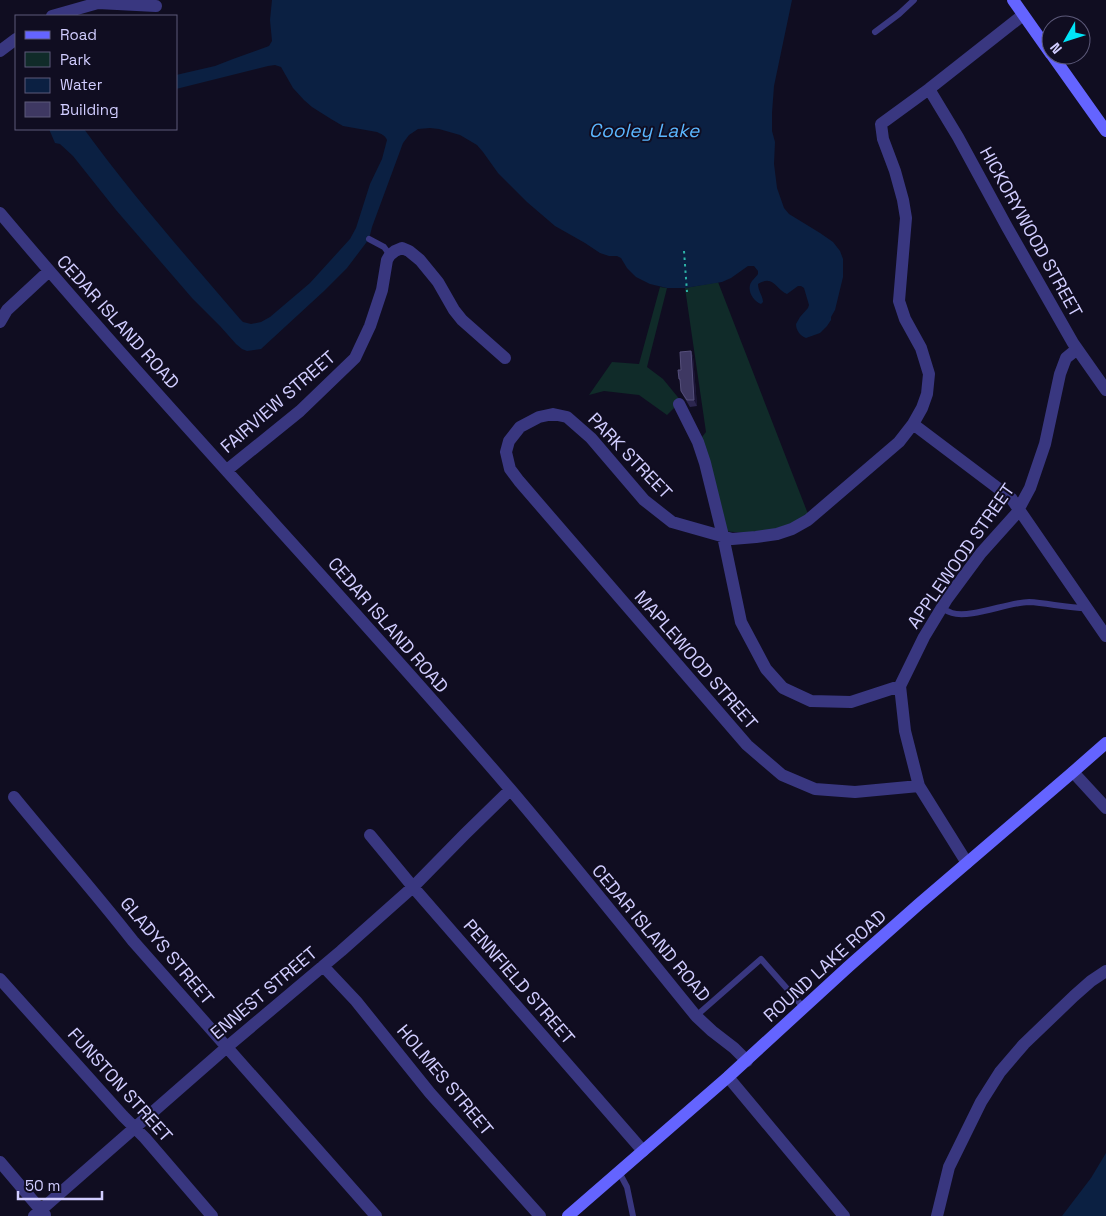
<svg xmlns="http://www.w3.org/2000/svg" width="1106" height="1216" font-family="'Space Grotesk',sans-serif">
	<rect width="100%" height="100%" fill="#100d21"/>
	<!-- green -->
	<path fill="#102b29" d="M 718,282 L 808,514 C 802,518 795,523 788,526 C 768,534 747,534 725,531 L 702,437 L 706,432 L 685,288 Z
		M 660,287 L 667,288 L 647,367 L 663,379 L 681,401 L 667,415 L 639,395 L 604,391 L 589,395 L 612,362 L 639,364 Z"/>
	<!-- water -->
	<path fill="#0b2042" d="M 272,0 L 792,0 L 774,86 L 772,113 L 772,131 L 775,142 L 774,164 L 777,188 L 784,208 L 789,214 L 820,233 L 833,242 L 840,251 L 843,259 L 843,277 L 835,310 L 831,317 L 831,320 L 827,326 L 820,333 L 806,338 C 800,336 796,330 796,324 L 800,317 L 808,308 L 809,305 L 804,288 L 801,286 L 798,286 L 787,294 C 776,290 774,274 758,284 C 758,291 763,296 763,302 L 761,304 C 754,301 748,293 750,285 C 751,281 756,277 758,274 L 758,271 L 754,266 L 748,266 L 731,278 L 722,282 L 685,288 L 667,288 L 650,284 L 636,277 L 627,268 L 621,258 L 617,256 L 609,256 L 600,253 L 585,243 L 555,226 L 527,202 L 498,173 L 483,152 L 477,145 L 460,135 L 439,129 L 430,128 L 418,129 L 409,135 L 403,143 L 372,227 L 369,239 L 347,268 L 324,291 L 261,349 L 247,351 L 242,349 L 236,344 L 220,326 L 192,298 L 116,210 L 73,156 L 60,144 L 55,143 L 49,129 L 84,129 C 132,195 187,257 240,319 L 243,322 L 251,324 L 261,322 L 270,317 L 310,283 L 350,239 L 356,228 L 370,184 L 382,159 L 387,140 C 385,135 381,134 377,132 L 343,126 L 331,119 L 312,107 L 304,100 L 293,88 L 281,67 L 275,65 L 268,66 L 176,89 L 176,75 L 215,66 L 233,59 L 269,46 L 272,41 L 270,20 Z
		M 1106,1153 L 1106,1216 L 1062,1216 L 1091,1178 Z"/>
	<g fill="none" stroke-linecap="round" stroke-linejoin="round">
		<!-- path -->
		<path stroke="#2db3a8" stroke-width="2" stroke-dasharray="2.5 4" stroke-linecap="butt" d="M 684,251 L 687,292"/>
		<!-- lane -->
		<path stroke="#393780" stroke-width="6" d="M 875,32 L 899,14 L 914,0
			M 369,239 L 384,247 L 390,255
			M 942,608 C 945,610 949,612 952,613 C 970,619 1009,602 1029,602 C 1048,603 1067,608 1086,608
			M 696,1016 L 761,959 L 804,1008
			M 619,1172 L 627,1187 L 633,1216"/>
		<!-- street -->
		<path stroke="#393780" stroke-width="12" d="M 52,16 L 98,3 L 156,6
			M 0,51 L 16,39
			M 929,89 L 958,137 L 1007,227 L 1073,343 L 1106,390
			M 0,213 C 165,409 343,594 510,789 C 573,863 634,940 696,1016 L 712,1031 L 734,1048 L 747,1061
			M 0,322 L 7,310 L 49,271
			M 679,404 L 698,442 L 705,463 L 723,536 L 741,622 L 766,669 L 783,688 L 811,701 L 851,702 L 900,686
			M 913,424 L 1011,498 L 1106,636
			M 227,470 L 300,411 L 355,358 L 370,326 L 382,290 L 387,260 L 390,255 L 395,251 L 402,248 L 409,251 L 420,260 L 438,282 L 454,310 L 462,320 L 505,358
			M 1073,772 L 1106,808
			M 919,786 L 855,792 L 815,789 L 782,775 L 747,745 L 519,481 L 510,469 L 506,452 L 509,441 L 520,427 L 539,417 L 553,414 L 567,417 L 591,438 L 644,500 L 672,522 L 732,539 L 756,537 L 777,534 L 792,529 L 808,520 L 899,442 L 913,424 L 922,408 L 927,394 L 929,374 L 921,348 L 905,319 L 899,301 L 906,218 L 903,200 L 895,171 L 883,139 L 881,124 L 929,89 L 1023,15
			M 14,797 C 53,845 95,892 133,941 L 376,1216
			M 370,835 L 413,887 L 643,1151
			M 967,863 L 919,786 L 905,731 L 900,686 L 924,637 L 947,599 L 981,553 L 1016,514 L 1030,488 L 1045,444 L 1060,374 L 1066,358 L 1077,349
			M 323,966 L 356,1001 L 430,1093 L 540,1216
			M 0,979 L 123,1116 L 145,1138 L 212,1216
			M 728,1077 L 844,1216
			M 0,1162 L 45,1215
			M 34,1216 L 227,1047 L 341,951 L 413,887 L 465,834 L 510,790
			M 937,1216 L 949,1167 L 981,1102 L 1000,1072 L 1024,1044 L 1074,996 L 1091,981 L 1106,971"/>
		<!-- secondary -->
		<path stroke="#6464ff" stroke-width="12" d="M 1013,0 L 1051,54
			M 1052,55 L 1106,131
			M 568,1216 L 728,1077 L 848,967 L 919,904 L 1073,772 L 1106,743"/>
	</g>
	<!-- wall -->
	<path fill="#2c264f" d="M 691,351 L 693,357 L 697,406 L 690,407 L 684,397 L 681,391 L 681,383 L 679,379 L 681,370 Z"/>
	<!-- shaded-wall -->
	<path fill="#1a1435" d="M 691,351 L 693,357 L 697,406 L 694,400 Z"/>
	<!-- building -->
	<path fill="#3e3862" stroke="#554f7b" d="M 691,351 L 694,400 L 687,400 L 681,391 L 680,379 L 679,379 L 678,370 L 681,370 L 680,352 Z"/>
	<g text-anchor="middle" stroke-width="4" stroke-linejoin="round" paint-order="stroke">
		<!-- street labels -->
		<g font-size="18" fill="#d1cdff" stroke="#100d21">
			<text transform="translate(1031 232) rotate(61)" y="6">HICKORYWOOD STREET</text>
			<text transform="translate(118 322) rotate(48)" y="6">CEDAR ISLAND ROAD</text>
			<text transform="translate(278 402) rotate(-41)" y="6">FAIRVIEW STREET</text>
			<text transform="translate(630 456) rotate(46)" y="6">PARK STREET</text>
			<text transform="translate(961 556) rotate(-55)" y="6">APPLEWOOD STREET</text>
			<text transform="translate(388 625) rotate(49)" y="6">CEDAR ISLAND ROAD</text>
			<text transform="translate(696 660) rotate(49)" y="6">MAPLEWOOD STREET</text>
			<text transform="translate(651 933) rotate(50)" y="6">CEDAR ISLAND ROAD</text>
			<text transform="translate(167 951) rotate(50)" y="6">GLADYS STREET</text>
			<text transform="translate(825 966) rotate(-42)" y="6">ROUND LAKE ROAD</text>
			<text transform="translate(519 982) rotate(49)" y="6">PENNFIELD STREET</text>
			<text transform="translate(264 993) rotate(-40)" y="6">ENNEST STREET</text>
			<text transform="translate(445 1080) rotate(50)" y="6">HOLMES STREET</text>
			<text transform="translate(120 1085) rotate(48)" y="6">FUNSTON STREET</text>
		</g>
		<!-- water labels -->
		<g font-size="19" font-style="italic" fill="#5bb7ff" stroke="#100d21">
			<text x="644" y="137">Cooley Lake</text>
		</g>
	</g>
	<!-- legend -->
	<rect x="15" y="15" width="162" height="115" fill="#100d21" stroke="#5d5a7a"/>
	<rect x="25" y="31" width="25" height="8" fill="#6464ff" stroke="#5d5a7a"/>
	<text x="60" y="40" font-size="15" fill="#d1cdff">Road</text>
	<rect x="25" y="52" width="25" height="15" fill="#102b29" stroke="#5d5a7a"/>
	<text x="60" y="65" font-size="15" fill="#d1cdff">Park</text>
	<rect x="25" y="78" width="25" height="15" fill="#0b2042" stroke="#5d5a7a"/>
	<text x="60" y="90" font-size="15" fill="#d1cdff">Water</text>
	<rect x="25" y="102" width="25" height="15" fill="#3e3862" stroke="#5d5a7a"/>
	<text x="60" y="115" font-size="15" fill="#d1cdff">Building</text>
	<!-- north arrow -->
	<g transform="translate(1066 40) rotate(231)"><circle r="24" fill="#100d21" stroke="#5d5a7a"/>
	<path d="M0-4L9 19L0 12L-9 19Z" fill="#00e5f8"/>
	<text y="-8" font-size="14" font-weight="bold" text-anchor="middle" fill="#d1cdff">N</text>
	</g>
	<!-- scale -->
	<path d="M18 1191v8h84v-8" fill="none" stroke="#d1cdff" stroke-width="2.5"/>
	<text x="25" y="1191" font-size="15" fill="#d1cdff" stroke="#100d21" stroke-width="4" paint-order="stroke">50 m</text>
</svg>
